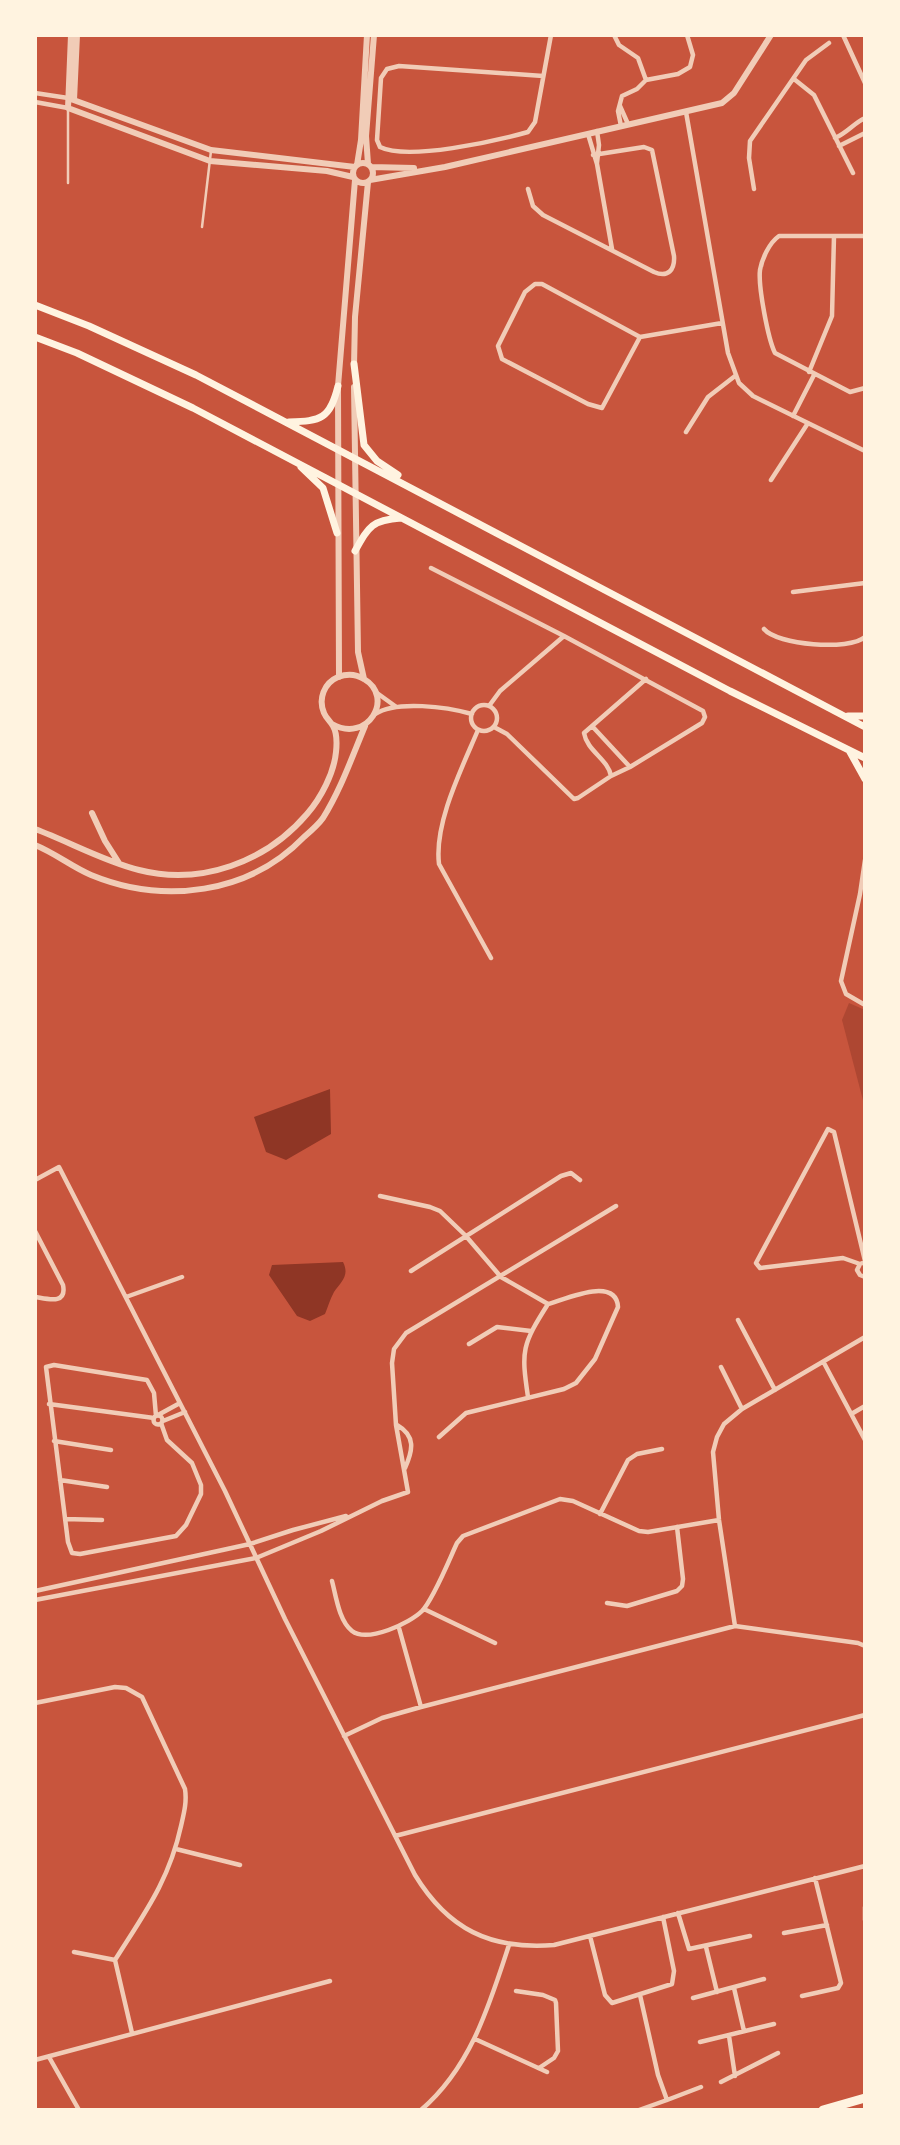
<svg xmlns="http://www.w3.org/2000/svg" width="900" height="2145" font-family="'Roboto Serif',serif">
	<rect width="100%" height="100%" fill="#c8553d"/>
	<!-- green -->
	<path fill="#ae4732" d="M 849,1003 L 865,1010 L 865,1108 L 842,1020 Z"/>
	<!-- water -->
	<path fill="#8f3625" d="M 330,1089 L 331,1134 L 286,1160 L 266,1152 L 254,1117 Z
		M 343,1262 C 350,1276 341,1282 334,1292 C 330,1299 328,1307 325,1314 L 310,1321 L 297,1316 L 269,1275 L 272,1265 Z"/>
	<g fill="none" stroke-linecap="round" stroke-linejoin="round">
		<!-- service -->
		<path stroke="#f1ccb7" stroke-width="2.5" d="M 68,183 L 68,110
			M 202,227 L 211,151"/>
		<!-- minor -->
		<path stroke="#f1ccb7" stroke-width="4.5" d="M 614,35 L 619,45 L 638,58 L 646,80
			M 843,35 L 865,83
			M 543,76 L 399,66 L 387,69 L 381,78 L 377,140 L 380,147 C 408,161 496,141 528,132 L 535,122 L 551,35
			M 794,79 L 814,95 L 853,173
			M 35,93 L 68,98
			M 35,102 L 68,108
			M 620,106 L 628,124
			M 686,112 L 728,353 L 739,383 L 753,396 L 865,451
			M 621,126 L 618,111 L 622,96 L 637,89 L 646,80 L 678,74 L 690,67 L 693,55 L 687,35
			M 597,131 L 599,145 L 597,163
			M 588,134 L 597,164 L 612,249
			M 835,138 C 847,133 854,123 865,118
			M 839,146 L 865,133
			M 528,189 L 533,206 L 543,215 L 654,272 C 668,278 675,270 674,256 L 652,150 L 644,147 L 593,155
			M 754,189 L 749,158 L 750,141 L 806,60 L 829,43
			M 865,236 L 779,236 C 769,243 762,259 760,270 C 758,286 768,339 775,353 L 850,392 L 865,388
			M 640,337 L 542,284 L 535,284 L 525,292 L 498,346 L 502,359 L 588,404 L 602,408 L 640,337 L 722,323
			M 809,372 L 832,316 L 834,236
			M 793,416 L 814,375
			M 686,432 L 708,397 L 735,376
			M 771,480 L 808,423
			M 431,568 L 564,636
			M 793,592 L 865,583
			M 764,629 C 777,645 849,651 865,637
			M 377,693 L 395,706
			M471 718a13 13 0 1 1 26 0a13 13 0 1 1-26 0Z
			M 489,706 L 500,691 L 564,636 L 703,711 L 705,717 L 702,723 L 630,767 L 592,726
			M 375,714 C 397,700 447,707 472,714
			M 494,727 L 507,734 L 574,799 L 578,798 L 611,776 C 608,759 587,751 584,733 L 646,679
			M 478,730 C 462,768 434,823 439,864 L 491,958
			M 611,776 L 630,767
			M 865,860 L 860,894 L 841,981 L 846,994 L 865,1005
			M 35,1180 L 59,1167 L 225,1491 L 285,1619 L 415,1875 C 448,1929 490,1950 554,1945 L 865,1866
			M 380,1196 L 430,1207 L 440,1211 L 465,1235 L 501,1277 L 548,1304
			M 35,1231 L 63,1285 C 67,1305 48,1299 35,1297
			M 865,1262 L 860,1264 L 857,1270 L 860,1275 L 865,1277
			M 860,1264 L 843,1258 L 760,1268 L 756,1263 L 828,1129 L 834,1132 L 865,1261
			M 411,1271 L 561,1176 L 571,1173 L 580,1180
			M 126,1297 L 182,1277
			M 738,1320 L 775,1390
			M 469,1344 L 497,1327 L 531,1331
			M 824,1363 L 865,1440
			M 721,1367 L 742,1409
			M 528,1397 C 521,1350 522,1345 548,1304
			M 49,1404 L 154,1418
			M 853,1413 L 865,1406
			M 158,1415 L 180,1403
			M153.5 1420a4.5 4.5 0 1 1 9 0a4.5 4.5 0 1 1-9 0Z
			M 156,1416 L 154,1393 L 147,1380 L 54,1365 L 46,1367 L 68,1542 L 72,1553 L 80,1554 L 176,1536 L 186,1525 L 201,1494 L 201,1485 L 192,1463 L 167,1440 L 161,1423
			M 163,1421 L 185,1412
			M 397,1425 C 416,1436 413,1450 405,1468
			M 439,1437 L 466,1413 L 564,1389 L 576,1383 L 595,1359 L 618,1307 C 616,1276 566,1299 548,1304
			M 54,1441 L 111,1450
			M 60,1480 L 107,1487
			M 600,1514 L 628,1460 L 637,1454 L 662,1449
			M 65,1519 L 102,1520
			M 332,1581 C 336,1596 339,1621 352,1631 C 368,1643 410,1623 422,1611 C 434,1598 449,1560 457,1543 L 463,1536 L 560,1499 L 573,1501 L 639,1531 L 648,1532 L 719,1520
			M 35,1591 L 250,1544 L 293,1530 L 346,1516
			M 35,1600 L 256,1558 L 321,1531 L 382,1501 L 408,1492 L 396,1425 L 392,1363 L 394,1349 L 406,1333 L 616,1206
			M 607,1603 L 627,1606 L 677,1591 L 682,1586 L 683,1579 L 677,1527
			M 424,1609 L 495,1643
			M 735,1626 L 719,1520 L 713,1452 L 717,1437 L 724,1424 L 742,1409 L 865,1337
			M 399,1628 L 421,1707
			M 35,1703 L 115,1687 L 126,1688 L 142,1697 L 185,1789 C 187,1802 184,1813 181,1826 C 169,1881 144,1914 115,1960 L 132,2033
			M 344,1736 L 382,1718 L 421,1707 L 735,1626 L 858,1643 L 865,1646
			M 395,1836 L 865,1715
			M 176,1849 L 240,1865
			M 865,1907 L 865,1920
			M 678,1913 L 689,1949 L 750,1936
			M 784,1933 L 827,1925
			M 590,1936 L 605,1995 L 612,2003 L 672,1984 L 674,1971 L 663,1917
			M 706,1947 L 717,1992
			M 74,1952 L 115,1960
			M 734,1988 L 744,2031
			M 516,1991 L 543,1995 L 555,2000 L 556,2003 L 558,2051 L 554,2058 L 539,2068
			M 802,1996 L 838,1988 L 841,1983 L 815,1878
			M 693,1998 L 764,1979
			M 729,2036 L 735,2076
			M 475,2039 L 547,2072
			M 700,2042 L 774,2024
			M 49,2057 L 79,2110
			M 35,2060 L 330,1981
			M 721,2082 L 778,2053
			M 667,2100 L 701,2087
			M 421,2110 C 471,2067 489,2006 509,1945
			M 639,2110 L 667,2100 L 658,2075 L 640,1995"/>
		<!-- tertiary -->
		<path stroke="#f1ccb7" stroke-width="6" d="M 71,35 L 68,108 L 210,161 L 327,171 L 353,177
			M 68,98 L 211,150 L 355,167
			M 74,100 L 77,35
			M353 173a10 10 0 1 1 20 0a10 10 0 1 1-20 0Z
			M 368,164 L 366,136 L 374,35
			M 357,165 L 361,140 L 367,35
			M 371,167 L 414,168
			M 370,180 L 445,167 L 722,103 L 734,93 L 771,35
			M 354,366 L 355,317 L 368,182
			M 354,387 L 358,652 L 364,679
			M 339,677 L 338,386 L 355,180
			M 92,813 L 105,841 L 119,863
			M 35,829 C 70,842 103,861 139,870 C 201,886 266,862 307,814 C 321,798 334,773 336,752 C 337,743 337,733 333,726 C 330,721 326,718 324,713 C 318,699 324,683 338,677 C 346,674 356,674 364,679 C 395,697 368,744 332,724
			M 35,845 C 55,853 72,867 91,875 C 164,905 249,894 304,837 C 311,831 318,825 323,818 C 341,789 352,757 365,726"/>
		<!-- secondary -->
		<path stroke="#fff3e0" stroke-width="7" d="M 35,305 L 89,326 L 196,375 L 865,727
			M 35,337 L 77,353 L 193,408 L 730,691 L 865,758
			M 354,364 L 364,445 L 377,461 L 398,475
			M 289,422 C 321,421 330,419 338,386
			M 301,467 L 323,488 L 337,533
			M 355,551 C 369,526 372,520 401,518
			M 848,716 L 865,716
			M 850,752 L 865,779"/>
		<!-- motorway -->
		<path stroke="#fff3e0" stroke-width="9" d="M 823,2110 L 865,2098"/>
	</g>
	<!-- border -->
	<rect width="900" height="2145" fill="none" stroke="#fff3e0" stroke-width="74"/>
</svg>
